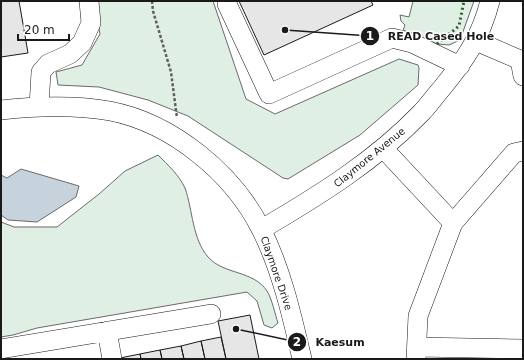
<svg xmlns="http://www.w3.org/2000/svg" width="524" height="360" font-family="'DejaVu Sans',sans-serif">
	<rect width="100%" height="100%" fill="#fff"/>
	<!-- green -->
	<path fill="#e0efe3" stroke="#6a6a6a" d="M 94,1 L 213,1 L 246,99 L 275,114 L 399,59 L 418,65 L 419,68 L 418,85 L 360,135 L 288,179 L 283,178 L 188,116 L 148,100 L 99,87 L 58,85 L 56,72 L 82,65 L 100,34 Z
		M 413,1 L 474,1 L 460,40 L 449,45 L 437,44 L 403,30 L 405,25 L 401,21 L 400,15 L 409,17 Z
		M 158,155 C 168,165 179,175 185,188 C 193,211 192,238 208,257 C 224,275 253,270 267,291 C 272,299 275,314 278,323 L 272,328 L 264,325 L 257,301 L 247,292 L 37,328 L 13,335 L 1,337 L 1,222 L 14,227 L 57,227 L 99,194 L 125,171 Z"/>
	<!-- water -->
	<path fill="#c6d2dc" stroke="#6a6a6a" d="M 21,169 L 79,186 L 76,197 L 37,222 L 8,220 L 1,215 L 1,175 L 7,178 Z"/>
	<!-- building -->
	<path fill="#e6e6e6" stroke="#1a1a1a" d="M 1,1 L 19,1 L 28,53 L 1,57 Z
		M 239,1 L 371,1 L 373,5 L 264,55 Z
		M 250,315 L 259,359 L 226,359 L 218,321 Z
		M 221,337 L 226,359 L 205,359 L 201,341 Z
		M 201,341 L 205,359 L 184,359 L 181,346 Z
		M 181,346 L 184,359 L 162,359 L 160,350 Z
		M 160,350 L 162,359 L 141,359 L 140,354 Z
		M 140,354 L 141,359 L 120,359 L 120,358 Z"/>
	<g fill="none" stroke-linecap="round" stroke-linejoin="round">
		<defs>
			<path id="minor" d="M 227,4 L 269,94 L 392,38 L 412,43 L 460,66
				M 476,41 L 520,60 L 523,60
				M 520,60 L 523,76
				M 39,107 L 41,72 L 48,64 L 70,54 L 82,43 L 91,23 L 89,1
				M 1,110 C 37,106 75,105 110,111 C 172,123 233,173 261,229 C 281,268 292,316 302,359
				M 383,148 L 453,223
				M 262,229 C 318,196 375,161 421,113 C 428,106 435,96 442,88 C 465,60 481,37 490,1
				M 107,331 L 112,359
				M 417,347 L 523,349
				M 1,349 L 211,314
				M 416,359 L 418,316 L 453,223 L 514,153 L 523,151"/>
		</defs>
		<!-- minor casing -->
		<use href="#minor" stroke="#1a1a1a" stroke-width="20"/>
		<!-- path -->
		<path stroke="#5f5f5f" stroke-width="2.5" stroke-dasharray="3 2" stroke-linecap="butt" d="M 152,1 L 153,11 L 171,72 L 177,118"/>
		<!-- minor -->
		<use href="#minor" stroke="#fff" stroke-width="19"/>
		<!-- hedge -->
		<path stroke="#2b5a34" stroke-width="3" stroke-dasharray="2 3" stroke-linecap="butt" d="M 437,44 L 459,26 L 464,1"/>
	</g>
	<g text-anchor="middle" stroke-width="3" stroke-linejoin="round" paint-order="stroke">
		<!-- street labels -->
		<g font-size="10" fill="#1a1a1a" stroke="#fff">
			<text transform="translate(369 157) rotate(-39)" y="4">Claymore Avenue</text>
			<text transform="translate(277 273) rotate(71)" y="4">Claymore Drive</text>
		</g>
	</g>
	<!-- callouts -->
	<path fill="none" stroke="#1a1a1a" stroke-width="1.5" d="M285 30L370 36M236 329L297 342"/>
	<g fill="#1a1a1a" stroke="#fff" stroke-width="1.5">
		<circle cx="285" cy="30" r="4"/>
		<circle cx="236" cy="329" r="4"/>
		<circle cx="370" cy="36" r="10"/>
		<circle cx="297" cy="342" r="10"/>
	</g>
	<g font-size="12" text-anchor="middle" font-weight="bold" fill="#fff">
		<text x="370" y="40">1</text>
		<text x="297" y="346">2</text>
	</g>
	<g font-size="11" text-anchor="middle" font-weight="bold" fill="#1a1a1a" stroke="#fff" stroke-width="3" stroke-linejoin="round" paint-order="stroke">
		<text x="441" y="40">READ Cased Hole</text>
		<text x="340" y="346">Kaesum</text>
	</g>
	<!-- border -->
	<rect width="524" height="360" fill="none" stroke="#1a1a1a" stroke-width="4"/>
	<!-- scale -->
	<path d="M18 34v6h51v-6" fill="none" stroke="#1a1a1a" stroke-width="2"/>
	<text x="24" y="34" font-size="12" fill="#1a1a1a" stroke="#ffffff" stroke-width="3" paint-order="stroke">20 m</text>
</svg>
